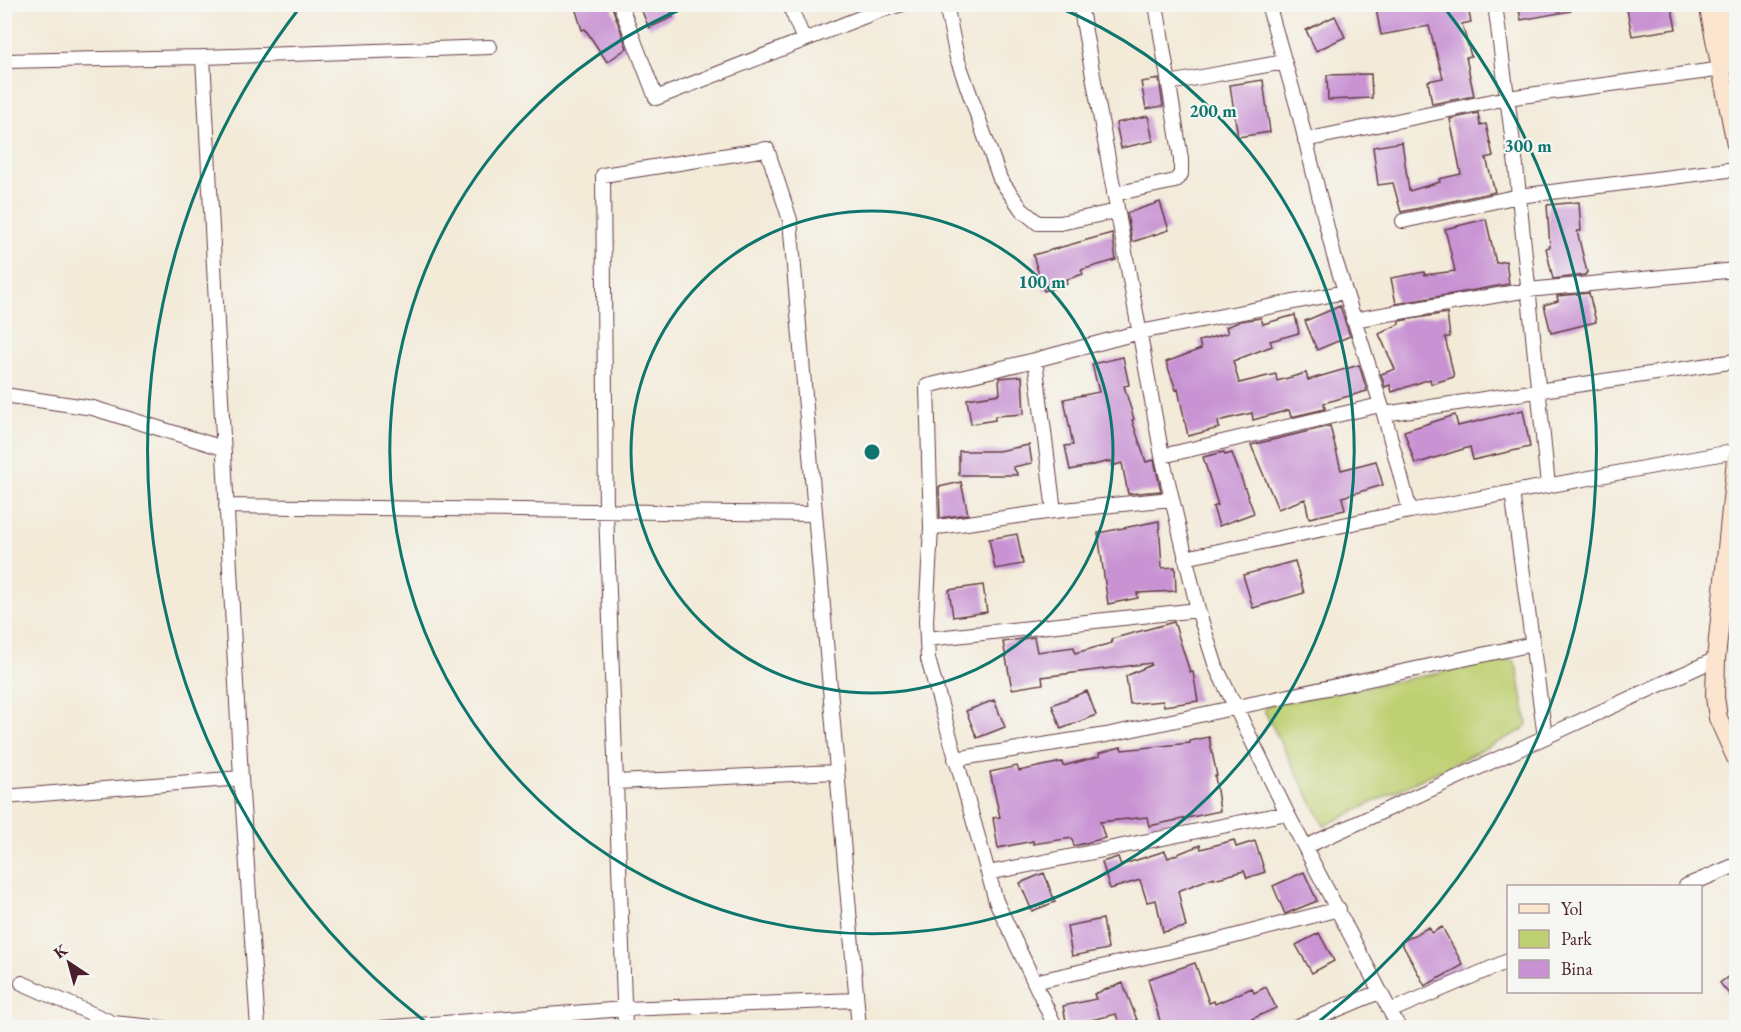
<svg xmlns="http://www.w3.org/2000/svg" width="1741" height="1032" font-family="'EB Garamond',serif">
	<rect width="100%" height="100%" fill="#f6f6f2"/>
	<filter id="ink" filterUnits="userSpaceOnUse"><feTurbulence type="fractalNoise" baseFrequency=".0167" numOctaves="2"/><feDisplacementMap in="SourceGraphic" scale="12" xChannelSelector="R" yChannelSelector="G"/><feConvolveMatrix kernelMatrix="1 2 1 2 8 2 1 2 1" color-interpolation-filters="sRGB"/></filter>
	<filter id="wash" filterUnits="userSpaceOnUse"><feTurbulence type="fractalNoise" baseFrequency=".008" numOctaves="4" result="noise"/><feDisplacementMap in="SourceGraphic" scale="24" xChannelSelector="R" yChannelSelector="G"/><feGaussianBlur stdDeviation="1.35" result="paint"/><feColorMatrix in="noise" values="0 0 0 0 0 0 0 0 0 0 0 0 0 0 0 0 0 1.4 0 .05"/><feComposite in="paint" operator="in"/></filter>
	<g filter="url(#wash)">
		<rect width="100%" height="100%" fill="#f3ead8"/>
		<!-- green -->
		<path fill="#bfd073" stroke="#84784f" stroke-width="1.5" d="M 1509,660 L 1514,661 L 1517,668 L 1527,724 L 1521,731 L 1324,826 L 1264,710 L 1269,705 Z"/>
		<g id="blocks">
			<!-- building -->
			<path fill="#c892d3" d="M 574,4 L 611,4 L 627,48 L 607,62 L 585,29 L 582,30 Z
				M 639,4 L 668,4 L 673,17 L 649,28 Z
				M 1398,4 L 1414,4 L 1415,8 L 1431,4 L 1467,4 L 1471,22 L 1462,24 L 1471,56 L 1466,57 L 1474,96 L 1432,104 L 1428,81 L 1443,78 L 1429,26 L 1381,35 L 1376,9 Z
				M 1518,4 L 1570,4 L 1571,11 L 1521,20 Z
				M 1626,4 L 1671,4 L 1676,29 L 1632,36 Z
				M 1335,16 L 1345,37 L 1316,51 L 1306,30 Z
				M 1371,74 L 1372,98 L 1328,100 L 1327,75 Z
				M 1159,79 L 1163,106 L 1146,109 L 1141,82 Z
				M 1263,80 L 1270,132 L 1238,137 L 1230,85 Z
				M 1478,113 L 1480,125 L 1486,124 L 1493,156 L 1486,158 L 1495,192 L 1401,212 L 1393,183 L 1378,185 L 1373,147 L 1402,142 L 1409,191 L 1440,182 L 1439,179 L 1461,174 L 1450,119 Z
				M 1148,116 L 1153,141 L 1121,148 L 1116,123 Z
				M 1160,202 L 1169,230 L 1132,242 L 1127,213 Z
				M 1579,202 L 1581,231 L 1577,231 L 1587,272 L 1585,275 L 1553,279 L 1546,248 L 1550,247 L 1547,205 Z
				M 1486,219 L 1496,263 L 1506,261 L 1509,284 L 1396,304 L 1391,278 L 1424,272 L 1425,275 L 1455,271 L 1445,229 Z
				M 1112,233 L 1116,260 L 1081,270 L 1083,274 L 1065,280 L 1067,284 L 1044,291 L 1033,255 Z
				M 1589,293 L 1596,322 L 1551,333 L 1544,305 L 1558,301 L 1557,296 Z
				M 1340,306 L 1350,336 L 1317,350 L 1305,321 Z
				M 1447,313 L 1450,337 L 1445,337 L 1454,377 L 1431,384 L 1430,379 L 1392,392 L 1390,385 L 1385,387 L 1381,374 L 1395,369 L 1379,334 L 1399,324 L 1399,321 Z
				M 1295,315 L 1299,333 L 1270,341 L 1272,346 L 1233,361 L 1239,383 L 1276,374 L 1277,381 L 1306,373 L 1308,380 L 1359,365 L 1367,391 L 1324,403 L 1325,409 L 1291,417 L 1289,410 L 1253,420 L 1252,413 L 1218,421 L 1219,428 L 1188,436 L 1178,389 L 1176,390 L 1166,362 L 1201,349 L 1199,341 L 1228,333 L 1226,327 L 1241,321 L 1261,318 L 1263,324 Z
				M 1123,357 L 1129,385 L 1124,386 L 1134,419 L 1132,420 L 1146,462 L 1154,460 L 1161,491 L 1128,494 L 1122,463 L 1112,466 L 1111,461 L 1070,470 L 1065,446 L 1073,445 L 1064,399 L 1099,392 L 1092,364 Z
				M 1022,376 L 1024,414 L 995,416 L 995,420 L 971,424 L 967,399 L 1000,394 L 999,378 Z
				M 1523,410 L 1530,447 L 1473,460 L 1470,447 L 1415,464 L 1404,431 L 1455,415 L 1458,426 Z
				M 1330,426 L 1341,470 L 1376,461 L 1383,485 L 1342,497 L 1345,510 L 1309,518 L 1305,499 L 1278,509 L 1251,445 Z
				M 1029,445 L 1032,463 L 1013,467 L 1018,475 L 959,475 L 959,451 L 998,451 Z
				M 1224,452 L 1225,455 L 1232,453 L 1254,513 L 1219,526 L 1213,507 L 1218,505 L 1203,457 Z
				M 961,482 L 968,514 L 940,518 L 939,487 Z
				M 1159,521 L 1162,568 L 1175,567 L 1176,591 L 1137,593 L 1138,598 L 1108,604 L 1098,533 Z
				M 1017,534 L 1023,564 L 995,569 L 989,539 Z
				M 1295,561 L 1304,593 L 1253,608 L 1243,575 Z
				M 983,585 L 987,612 L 953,617 L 949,590 Z
				M 1174,622 L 1190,672 L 1193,672 L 1198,701 L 1164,706 L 1163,701 L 1130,704 L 1126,676 L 1151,665 L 1151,663 L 1042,677 L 1043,684 L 1012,689 L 1003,642 L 1034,637 L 1037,652 L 1074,647 L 1075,653 L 1112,643 L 1111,639 Z
				M 1087,691 L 1096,715 L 1061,729 L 1052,705 Z
				M 994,700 L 1005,727 L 977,738 L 966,711 Z
				M 1209,737 L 1217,776 L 1215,776 L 1220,811 L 1149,826 L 1147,817 L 1100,822 L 1105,838 L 1074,846 L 1072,838 L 1033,844 L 1033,841 L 998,848 L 993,818 L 1000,817 L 990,772 L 1017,766 L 1019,771 L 1062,762 L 1063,766 L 1100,756 L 1099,753 L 1121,747 L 1122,750 L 1190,743 L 1190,741 Z
				M 1234,840 L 1236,847 L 1255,841 L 1265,872 L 1247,878 L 1244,871 L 1214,879 L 1214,877 L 1178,891 L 1186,927 L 1163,932 L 1156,900 L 1147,902 L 1140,880 L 1110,889 L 1102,862 L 1118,857 L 1121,865 L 1165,851 L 1168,858 L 1200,845 L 1201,849 Z
				M 1304,872 L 1317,901 L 1285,914 L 1273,886 Z
				M 1044,873 L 1055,902 L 1032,911 L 1020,883 Z
				M 1103,919 L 1108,949 L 1072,956 L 1067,926 Z
				M 1429,927 L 1432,933 L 1442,927 L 1463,965 L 1425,986 L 1401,942 Z
				M 1319,933 L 1334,961 L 1312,973 L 1296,945 Z
				M 1195,963 L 1209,1003 L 1214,1001 L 1215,1004 L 1252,988 L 1254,993 L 1266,987 L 1276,1008 L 1232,1028 L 1162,1028 L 1148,979 Z
				M 1737,970 L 1737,1004 L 1720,983 Z
				M 1123,983 L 1140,1028 L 1120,1028 L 1116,1014 L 1067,1026 L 1063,1006 L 1096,999 L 1094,994 Z"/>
		</g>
	</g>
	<g filter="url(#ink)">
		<use href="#blocks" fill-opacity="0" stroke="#633d45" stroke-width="1.5"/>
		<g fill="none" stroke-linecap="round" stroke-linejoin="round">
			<defs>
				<path id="street" d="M 620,4 L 656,98 L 878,11 L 903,4
					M 789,4 L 804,40
					M 946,4 L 957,58 L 1000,179 L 1022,210 L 1038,223 L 1060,223 L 1117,211
					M 1080,4 L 1162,456 L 1198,610 L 1216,667 L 1287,813 L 1399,1028
					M 1268,4 L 1298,109 L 1334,256 L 1384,414 L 1410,511
					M 1495,4 L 1516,166 L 1548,486
					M 4,61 L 203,57
					M 1169,83 L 1284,62
					M 1305,140 L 1507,98 L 1723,69
					M 1114,194 L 1175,181 L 1181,174 L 1181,159 L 1156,4
					M 1403,221 L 1519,196 L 1736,169
					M 1353,320 L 1528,290 L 1736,270
					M 4,395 L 93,408 L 223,448
					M 1384,414 L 1736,361
					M 1162,456 L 1380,405
					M 1512,492 L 1545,737
					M 226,506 L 813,514
					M 1054,511 L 1035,360 L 1140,332 L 1345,292
					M 931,528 L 927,386 L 1035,360
					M 1185,558 L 1410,511 L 1736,451
					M 927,639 L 1198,610
					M 955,759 L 1106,735 L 1533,644
					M 241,778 L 258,1028
					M 616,782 L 836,772
					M 4,797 L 241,778 L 203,57 L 490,47
					M 1305,847 L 1716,659
					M 988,873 L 1287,813
					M 1686,886 L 1736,865
					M 1034,982 L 1212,942 L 1339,909
					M 22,983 L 113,1023 L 163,1028
					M 1390,1011 L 1508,961
					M 381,1028 L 624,1009 L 856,1000
					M 625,1028 L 606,511 L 603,175 L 767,149 L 790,220 L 859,1028
					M 1056,1028 L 996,901 L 928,659 L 926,621 L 931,528 L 1054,511 L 1171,499
					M 1293,1028 L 1379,992"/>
				<path id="secondary" d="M 1708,4 L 1736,144
					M 1725,4 L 1736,64
					M 1736,459 L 1716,659 L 1715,697 L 1718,718 L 1736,758"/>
			</defs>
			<!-- street casing -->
			<use href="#street" stroke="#633d45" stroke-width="16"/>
			<!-- secondary casing -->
			<use href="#secondary" stroke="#633d45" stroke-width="20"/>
			<!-- street -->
			<use href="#street" stroke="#fff" stroke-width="14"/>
			<!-- secondary -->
			<use href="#secondary" stroke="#fce5cf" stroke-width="18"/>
		</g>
	</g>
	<!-- distance rings -->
	<g fill="none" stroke="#0f766e" stroke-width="3">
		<circle cx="872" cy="452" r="241"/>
		<path d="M1053 5A482 482 0 1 1 691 5"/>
		<path d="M431 1026A724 724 0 0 1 301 6M1443 6A724 724 0 0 1 1313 1026"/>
	</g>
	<circle cx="872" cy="452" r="9" fill="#0f766e" stroke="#f6f6f2" stroke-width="3"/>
	<g font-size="18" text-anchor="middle" font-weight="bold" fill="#0f766e" stroke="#f6f6f2" stroke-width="4.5" stroke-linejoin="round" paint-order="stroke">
		<text x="1213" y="117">200 m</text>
		<text x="1528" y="152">300 m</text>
		<text x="1042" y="288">100 m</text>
	</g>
	<!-- margin -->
	<rect width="1741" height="1032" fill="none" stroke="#f6f6f2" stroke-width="24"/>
	<!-- legend -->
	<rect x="1507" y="885" width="195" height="108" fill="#f6f6f2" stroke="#b1a0a2" stroke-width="1.5"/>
	<rect x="1519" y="904" width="30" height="9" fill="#fce5cf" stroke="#b1a0a2" stroke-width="1.5"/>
	<text x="1561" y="915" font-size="18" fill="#4a1f2b">Yol</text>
	<rect x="1519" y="930" width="30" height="18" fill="#bfd073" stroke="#b1a0a2" stroke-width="1.5"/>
	<text x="1561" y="945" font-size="18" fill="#4a1f2b">Park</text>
	<rect x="1519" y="960" width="30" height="18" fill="#c892d3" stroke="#b1a0a2" stroke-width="1.5"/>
	<text x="1561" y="975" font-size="18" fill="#4a1f2b">Bina</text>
	<!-- north arrow -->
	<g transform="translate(69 963) rotate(324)" stroke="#f6f6f2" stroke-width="4.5" paint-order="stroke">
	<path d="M0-4.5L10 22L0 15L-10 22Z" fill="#4a1f2b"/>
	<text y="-9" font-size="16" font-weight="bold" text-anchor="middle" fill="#4a1f2b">K</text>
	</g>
</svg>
